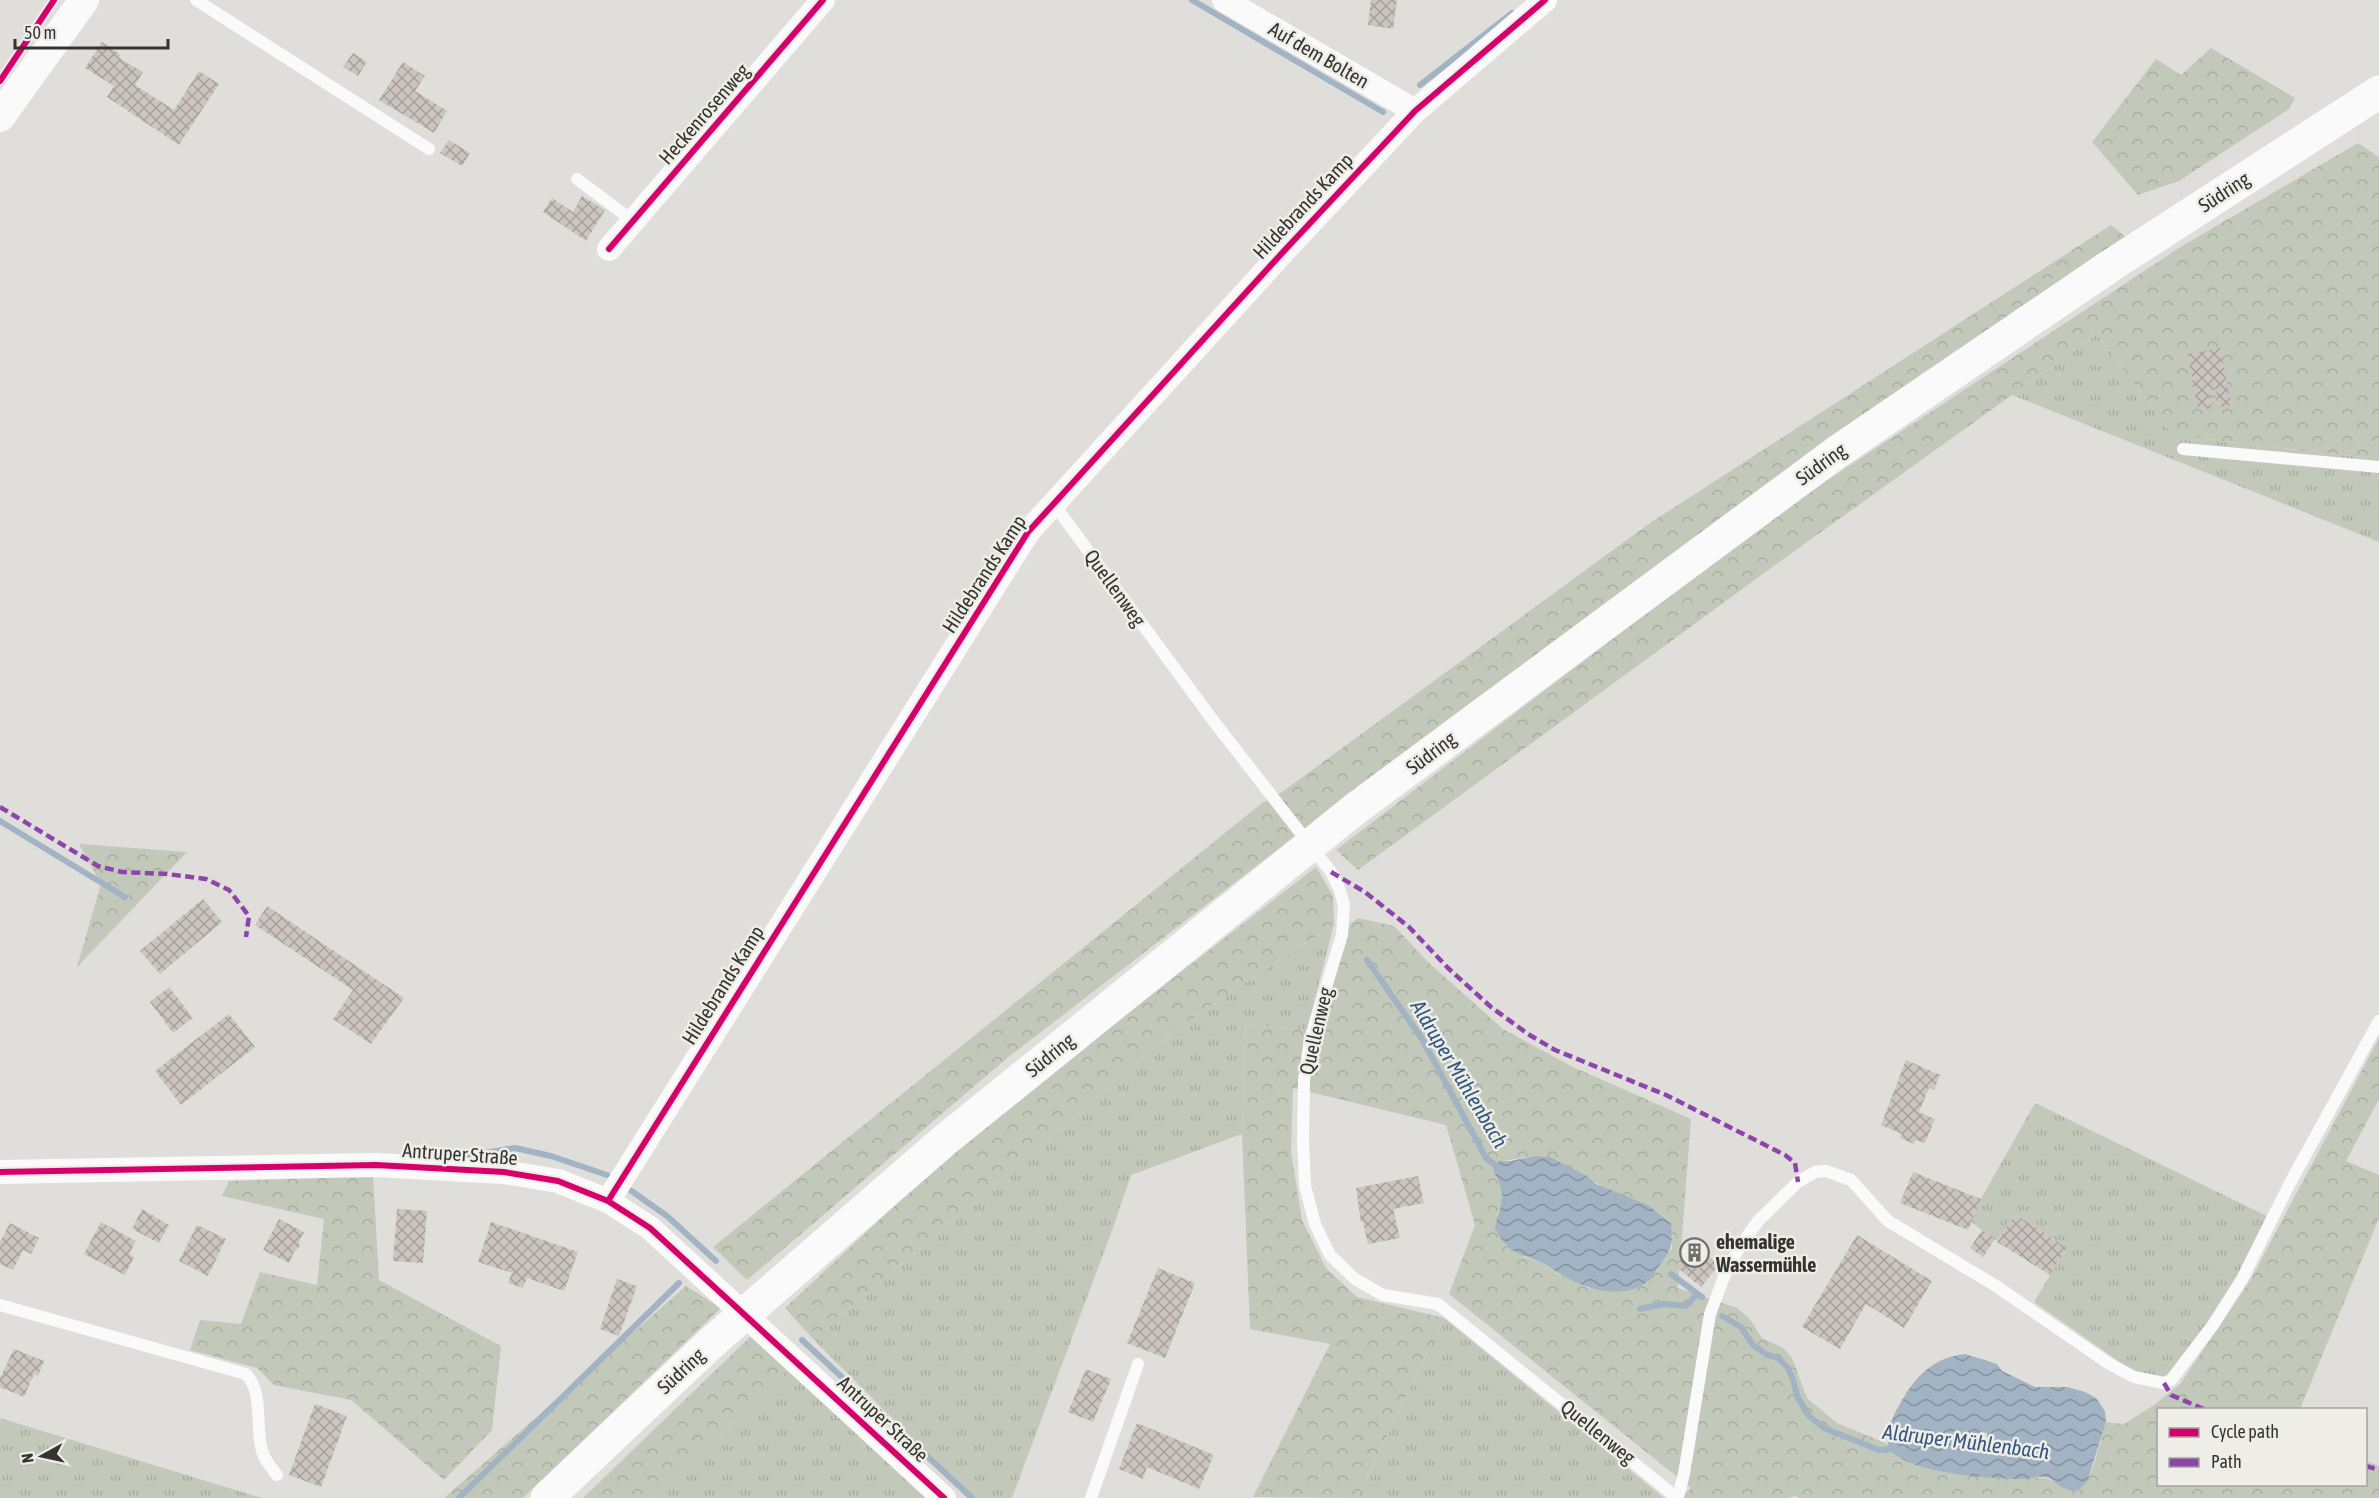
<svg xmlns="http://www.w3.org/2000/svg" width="2379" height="1498" font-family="'Asap Condensed',sans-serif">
	<defs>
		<pattern id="grass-tufts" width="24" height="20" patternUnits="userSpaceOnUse" patternTransform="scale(1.5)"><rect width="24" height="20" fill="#c2c9ba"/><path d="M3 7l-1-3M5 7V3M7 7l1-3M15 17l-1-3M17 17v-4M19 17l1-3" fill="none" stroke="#a7ada0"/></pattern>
		<pattern id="forest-crowns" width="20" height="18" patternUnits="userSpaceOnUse" patternTransform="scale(1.5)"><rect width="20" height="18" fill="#c2c9ba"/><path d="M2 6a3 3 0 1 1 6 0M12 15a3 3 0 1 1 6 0" fill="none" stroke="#a7ada0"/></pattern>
		<pattern id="water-waves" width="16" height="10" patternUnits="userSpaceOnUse" patternTransform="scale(1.5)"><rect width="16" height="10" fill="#a2b3c4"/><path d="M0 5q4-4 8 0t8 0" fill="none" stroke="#8592a0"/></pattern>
		<pattern id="building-cross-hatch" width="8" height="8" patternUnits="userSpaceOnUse" patternTransform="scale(1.5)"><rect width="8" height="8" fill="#ccc4c1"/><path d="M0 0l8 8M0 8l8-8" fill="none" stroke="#a6a09d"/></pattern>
	</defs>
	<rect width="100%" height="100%" fill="#e0dedb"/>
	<!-- grass -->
	<path fill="url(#grass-tufts)" d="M 2097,334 L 2170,431 L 2218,441 L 2379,459 L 2379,542 L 2012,395 Z
		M 1334,924 L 1307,1030 L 1246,1024 L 1242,1134 L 1131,1175 L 1110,1236 L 1012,1498 L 972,1498 L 813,1339 L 1182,1025 Z
		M 2035,1103 L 2271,1218 L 2231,1288 L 2164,1385 L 2131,1370 L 2034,1302 L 2067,1248 L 2015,1214 L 1997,1241 L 1971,1222 L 1981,1199 Z
		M 1444,1318 L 1664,1498 L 1357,1498 Z
		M 788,1370 L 925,1498 L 654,1498 Z
		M 0,1418 L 262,1498 L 0,1498 Z"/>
	<!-- forest -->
	<path fill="url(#forest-crowns)" fill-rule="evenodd" d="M 2211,48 L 2295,98 L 2289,109 L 2179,181 L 2138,195 L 2092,142 L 2156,59 L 2181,75 Z
		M 2358,143 L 2379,157 L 2379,459 L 2218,441 L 2170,431 L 2097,334 L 1789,555 L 1358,870 L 1336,850 L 1773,516 L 2182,246 Z
		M 2111,225 L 2133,243 L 1767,485 L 1294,837 L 1006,1059 L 747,1280 L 713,1247 L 1262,803 L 1282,792 L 1650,523 Z
		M 79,844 L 187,852 L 77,967 L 101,884 Z
		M 1316,867 L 1333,896 L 1334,924 L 1182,1025 L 813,1339 L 785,1308 L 966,1139 Z
		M 1358,918 L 1394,926 L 1427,961 L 1503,1029 L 1573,1067 L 1691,1119 L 1678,1288 L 1737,1308 L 1750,1319 L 1762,1338 L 1783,1348 L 1792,1358 L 1807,1398 L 1837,1423 L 1888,1444 L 1893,1453 L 1911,1463 L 2028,1479 C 2049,1473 2058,1486 2077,1491 C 2094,1480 2099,1442 2106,1422 L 2124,1424 L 2154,1405 L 2180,1384 L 2251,1279 L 2379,1038 L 2379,1099 L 2346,1161 L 2379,1175 L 2379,1218 L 2300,1409 L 2158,1410 L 2158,1484 L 2366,1484 L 2366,1461 L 2379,1466 L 2379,1498 L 1799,1498 L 1795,1496 L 1788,1498 L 1681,1498 L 1691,1488 L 1449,1294 L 1475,1225 L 1446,1125 L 1293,1088 L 1291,1152 L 1302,1220 L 1326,1268 L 1357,1297 L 1444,1318 L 1357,1498 L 1253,1497 L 1330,1344 L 1250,1329 L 1242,1134 L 1246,1024 L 1320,1031 L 1350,924 ZM 1534,1156 L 1589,1177 C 1609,1197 1646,1198 1671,1223 L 1672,1248 L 1647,1283 L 1630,1290 L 1619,1292 L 1589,1288 L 1558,1274 L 1544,1263 L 1524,1257 L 1497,1215 L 1502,1202 L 1502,1161 Z
		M 373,1176 L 379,1280 L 501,1346 L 492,1430 L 444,1480 L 351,1400 L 274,1385 L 257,1368 L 190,1350 L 200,1320 L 241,1324 L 260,1272 L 317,1285 L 324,1219 L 222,1196 L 229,1181 Z
		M 686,1286 L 721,1308 L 523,1498 L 444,1498 Z
		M 753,1334 L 788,1370 L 654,1498 L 583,1498 Z"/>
	<!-- water -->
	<path fill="url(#water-waves)" fill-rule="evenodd" d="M 1534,1156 L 1550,1157 L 1589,1177 L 1596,1184 L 1648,1205 L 1671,1223 C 1673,1247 1672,1249 1657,1269 C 1654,1274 1651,1280 1646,1283 C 1619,1301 1583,1288 1558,1273 C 1553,1270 1548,1265 1543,1263 C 1517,1252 1511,1256 1495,1229 C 1500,1200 1509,1199 1493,1170 L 1499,1161 L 1511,1161 Z
		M 1965,1354 L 1997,1364 L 2002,1371 L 2035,1387 L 2067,1387 L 2085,1392 L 2096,1398 L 2105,1411 L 2106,1422 L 2087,1482 L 2077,1491 C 2073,1490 2067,1489 2063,1488 C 2056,1484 2053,1478 2044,1477 C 2037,1476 2032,1479 2026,1479 C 2002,1480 1892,1473 1888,1444 C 1886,1427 1896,1410 1904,1397 C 1918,1373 1937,1357 1965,1354 ZM 1981,1432 L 1987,1433 L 1988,1444 L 1986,1449 L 1978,1447 C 1975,1441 1975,1437 1981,1432 Z"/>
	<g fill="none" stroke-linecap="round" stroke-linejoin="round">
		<!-- stream -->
		<path stroke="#a2b3c4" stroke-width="6" d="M 1192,0 L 1383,112
			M 1420,85 L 1512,13
			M 0,821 L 125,897
			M 1367,960 L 1422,1039 L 1486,1158 L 1502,1170
			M 438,1154 L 473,1155 L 515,1148 L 551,1156 L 607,1175
			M 630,1190 L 667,1216 L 716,1261
			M 1671,1274 L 1702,1297
			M 1640,1309 L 1663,1304 L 1686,1306 L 1697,1294
			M 1722,1316 L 1741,1327 L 1753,1345 L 1767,1355 L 1778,1358 L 1788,1368 L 1793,1380 L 1798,1398 L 1809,1416 L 1824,1428 L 1879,1450 L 1897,1449
			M 802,1340 L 972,1498
			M 459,1498 L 679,1283"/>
	</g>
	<!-- building -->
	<path fill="url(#building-cross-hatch)" d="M 1371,0 L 1397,0 L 1393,29 L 1368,25 Z
		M 102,42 L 121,55 L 119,58 L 143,72 L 135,85 L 174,110 L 199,71 L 219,84 L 179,145 L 107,97 L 114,86 L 85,68 Z
		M 353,53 L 367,62 L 358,76 L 343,67 Z
		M 403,62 L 425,76 L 415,91 L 447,111 L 434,133 L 379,100 Z
		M 449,140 L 470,153 L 462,166 L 440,153 Z
		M 582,196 L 605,210 L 586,241 L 543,212 L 552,198 L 573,212 Z
		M 2220,348 L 2231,405 L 2220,407 L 2216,389 L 2208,391 L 2212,408 L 2198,410 L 2188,354 Z
		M 203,899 L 222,922 L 160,974 L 140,951 Z
		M 267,906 L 404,998 L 371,1044 L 333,1019 L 353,990 L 255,925 Z
		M 169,987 L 193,1018 L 173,1033 L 150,1002 Z
		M 229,1014 L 255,1047 L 181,1105 L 155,1071 Z
		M 1906,1060 L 1940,1075 L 1934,1090 L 1929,1088 L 1919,1112 L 1935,1119 L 1925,1143 L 1916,1140 L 1914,1144 L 1900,1138 L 1902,1134 L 1881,1125 Z
		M 1913,1172 L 1981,1199 L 1968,1230 L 1900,1203 Z
		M 1418,1176 L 1424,1203 L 1393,1209 L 1400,1238 L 1368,1244 L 1363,1222 L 1361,1222 L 1356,1188 Z
		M 142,1209 L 169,1225 L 159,1243 L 132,1229 Z
		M 397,1209 L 427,1211 L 423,1263 L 393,1261 Z
		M 2015,1214 L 2067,1248 L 2050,1275 L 1997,1242 Z
		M 279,1219 L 304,1232 L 299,1242 L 300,1246 L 294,1252 L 289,1263 L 263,1250 Z
		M 101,1222 L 136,1241 L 129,1254 L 134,1257 L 125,1275 L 84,1254 Z
		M 491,1222 L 578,1252 L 564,1291 L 527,1278 L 523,1288 L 508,1283 L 512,1273 L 478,1262 Z
		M 10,1223 L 39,1238 L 31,1254 L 23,1250 L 13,1270 L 0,1264 L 0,1242 Z
		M 197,1225 L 226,1239 L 208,1276 L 179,1261 Z
		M 1982,1230 L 1995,1239 L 1983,1257 L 1970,1248 Z
		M 1857,1235 L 1932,1281 L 1904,1328 L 1866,1304 L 1840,1349 L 1802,1327 Z
		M 1694,1242 L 1719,1265 L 1701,1287 L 1675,1266 Z
		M 1158,1268 L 1195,1283 L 1165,1358 L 1127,1343 Z
		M 617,1279 L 637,1286 L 619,1336 L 600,1329 Z
		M 14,1349 L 44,1361 L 38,1376 L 34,1374 L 24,1397 L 0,1387 L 0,1378 Z
		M 1086,1369 L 1111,1379 L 1093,1422 L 1068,1412 Z
		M 315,1404 L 347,1416 L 321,1487 L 289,1475 Z
		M 1137,1423 L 1214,1455 L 1199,1489 L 1147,1467 L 1143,1479 L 1119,1469 Z"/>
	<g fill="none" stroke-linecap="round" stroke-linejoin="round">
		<!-- service -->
		<path stroke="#fafafa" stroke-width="12" d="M 196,0 L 429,149
			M 577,179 L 633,221
			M 2183,449 L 2379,467
			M 1053,503 L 1215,723 L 1331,872 L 1339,888 L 1344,905 L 1342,935 L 1310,1039 L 1304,1080 L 1303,1139 L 1305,1186 L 1315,1224 L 1330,1255 L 1355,1279 L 1383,1295 L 1438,1304 L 1677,1498
			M 0,1305 L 246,1374 C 264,1393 255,1427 262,1451 C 265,1460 271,1468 277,1475
			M 1678,1497 L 1684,1474 L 1710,1314 L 1724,1277 L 1738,1250 L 1758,1221 L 1798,1182 L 1815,1172 L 1826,1171 L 1851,1180 L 1888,1221 L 1996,1286 L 2108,1363 L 2134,1377 L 2164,1383 L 2171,1380 L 2213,1325 L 2242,1279 L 2290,1183 L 2379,1021
			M 1091,1498 L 1138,1364"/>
		<!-- minor -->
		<path stroke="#fafafa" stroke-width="24" d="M 1224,0 L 1415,111
			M 609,249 L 823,0
			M 0,1172 L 376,1165 L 504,1172 L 558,1181 L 608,1201 L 650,1228 L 944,1498
			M 608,1201 L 1028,532 L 1283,252 L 1415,111 L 1545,0"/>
		<!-- tertiary -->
		<path stroke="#fafafa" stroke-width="30" d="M 0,117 L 84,0"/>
		<!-- secondary -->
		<path stroke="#fafafa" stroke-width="33" d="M 547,1498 L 710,1344 L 945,1140 L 1355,809 L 1837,452 L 2110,266 L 2379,92"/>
		<!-- quiet -->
		<path stroke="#8e44ad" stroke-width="4.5" stroke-dasharray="9 4.5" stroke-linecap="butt" d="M 0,807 L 98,866 L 122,872 L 167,874 L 206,879 L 229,890 L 249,916 L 246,937
			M 1331,872 L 1365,892 L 1409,927 L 1448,968 L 1491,1007 L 1528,1034 L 1555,1050 L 1666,1095 L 1785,1155 L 1795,1163 L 1798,1182
			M 2164,1383 L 2171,1395 L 2206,1410
			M 2366,1466 L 2379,1470"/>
		<defs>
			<path id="cycleway" d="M 0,81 L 54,0
				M 609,249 L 823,0
				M 0,1172 L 376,1165 L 504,1172 L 558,1181 L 608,1201 L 650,1228 L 944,1498
				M 608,1201 L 1028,532 L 1283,252 L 1415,111 L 1545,0"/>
		</defs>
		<!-- cycleway casing -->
		<use href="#cycleway" stroke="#eeede7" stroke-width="10"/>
		<!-- cycleway -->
		<use href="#cycleway" stroke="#d6006c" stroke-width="6"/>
	</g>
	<!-- icons -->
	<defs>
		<symbol id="building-ring" viewBox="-11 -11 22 22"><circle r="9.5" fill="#eeede7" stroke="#71706d" stroke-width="1.5"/><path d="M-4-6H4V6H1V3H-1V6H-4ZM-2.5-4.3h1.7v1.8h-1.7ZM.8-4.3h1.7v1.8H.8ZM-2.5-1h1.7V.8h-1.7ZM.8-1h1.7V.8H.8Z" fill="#71706d"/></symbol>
	</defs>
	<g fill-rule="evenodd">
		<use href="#building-ring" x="1678" y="1236" width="33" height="33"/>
	</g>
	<g text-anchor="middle" stroke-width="5" stroke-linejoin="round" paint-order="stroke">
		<!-- street labels -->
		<g font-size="20" fill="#353432" stroke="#eeede7">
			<text transform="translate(1319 55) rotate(30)" y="7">Auf dem Bolten</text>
			<text transform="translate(704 114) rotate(-49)" y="7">Heckenrosenweg</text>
			<text transform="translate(2224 192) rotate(-33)" y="7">Südring</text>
			<text transform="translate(1303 206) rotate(-47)" y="7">Hildebrands Kamp</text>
			<text transform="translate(1821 464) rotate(-36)" y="7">Südring</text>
			<text transform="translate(984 574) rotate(-57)" y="7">Hildebrands Kamp</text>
			<text transform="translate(1115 588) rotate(54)" y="7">Quellenweg</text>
			<text transform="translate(1431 753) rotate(-37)" y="7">Südring</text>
			<text transform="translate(723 985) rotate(-58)" y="7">Hildebrands Kamp</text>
			<text transform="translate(1316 1031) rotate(-77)" y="7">Quellenweg</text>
			<text transform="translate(1050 1055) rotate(-39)" y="7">Südring</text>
			<text transform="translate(460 1154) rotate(4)" y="7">Antruper Straße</text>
			<text transform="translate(681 1371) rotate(-43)" y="7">Südring</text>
			<text transform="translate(883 1419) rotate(43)" y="7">Antruper Straße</text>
			<text transform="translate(1598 1432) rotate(39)" y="7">Quellenweg</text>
		</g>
		<!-- poi labels -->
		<g font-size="20" font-weight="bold" fill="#353432" stroke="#eeede7" text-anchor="start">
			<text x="1716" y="1249">ehemalige<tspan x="1716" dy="23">Wassermühle</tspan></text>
		</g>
		<!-- water labels -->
		<g font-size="21" font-style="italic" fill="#33587f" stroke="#eeede7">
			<text transform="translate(1459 1074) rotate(59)" y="7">Aldruper Mühlenbach</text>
			<text transform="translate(1966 1442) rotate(7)" y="7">Aldruper Mühlenbach</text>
		</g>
	</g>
	<!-- legend -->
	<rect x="2157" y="1408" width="210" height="78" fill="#eeede7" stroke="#a4a39f" stroke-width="1.5"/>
	<rect x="2169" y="1428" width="30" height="9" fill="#d6006c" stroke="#a4a39f" stroke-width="1.5"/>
	<text x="2211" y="1438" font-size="18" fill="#353432">Cycle path</text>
	<rect x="2169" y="1458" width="30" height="9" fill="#8e44ad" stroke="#a4a39f" stroke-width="1.5"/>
	<text x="2211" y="1468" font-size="18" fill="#353432">Path</text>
	<!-- north arrow -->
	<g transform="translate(42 1456) rotate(262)" stroke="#eeede7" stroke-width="4.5" paint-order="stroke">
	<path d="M0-4.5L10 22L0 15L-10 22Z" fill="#353432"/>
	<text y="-9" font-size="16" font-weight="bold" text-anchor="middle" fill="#353432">N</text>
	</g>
	<!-- scale -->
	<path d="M15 39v9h153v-9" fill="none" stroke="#353432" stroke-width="3"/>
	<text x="24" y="39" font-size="18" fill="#353432" stroke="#eeede7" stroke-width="4.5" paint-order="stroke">50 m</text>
</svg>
